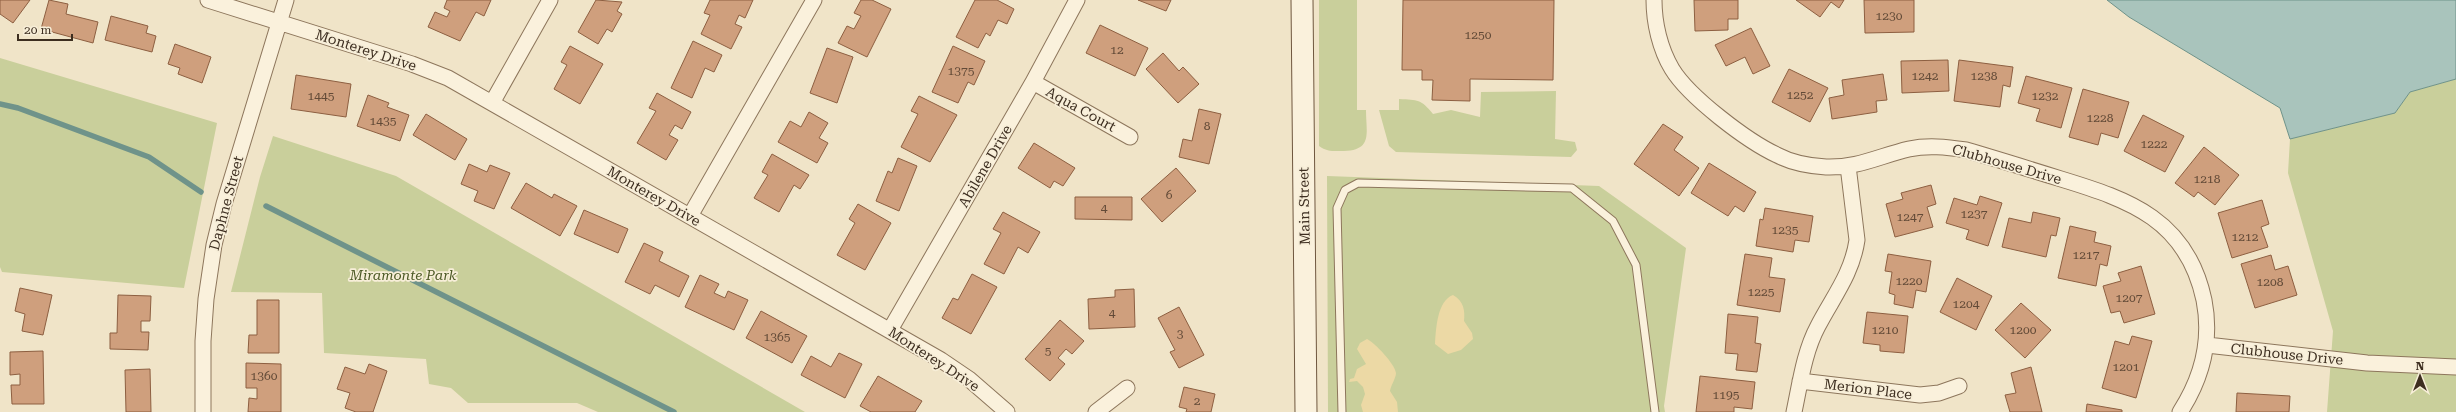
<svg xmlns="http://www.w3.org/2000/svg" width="2456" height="412" font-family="'Roboto Serif',serif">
	<rect width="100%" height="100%" fill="#f0e4c8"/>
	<!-- green -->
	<path fill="#c9cf9b" d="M 1319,0 L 1357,0 L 1357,110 L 1366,110 C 1366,133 1373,150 1344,151 C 1334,151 1327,152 1319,146 Z
		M 0,58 L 217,123 L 184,288 L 2,272 L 0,267 Z
		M 2456,79 L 2456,412 L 2327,412 L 2333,331 L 2288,173 L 2290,139 L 2395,113 L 2410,92 Z
		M 1556,91 L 1555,139 L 1575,142 L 1577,150 L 1571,157 L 1396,152 L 1389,146 L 1379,110 L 1399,110 L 1399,99 C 1418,100 1421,99 1433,114 L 1451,110 L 1480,117 L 1481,92 Z
		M 273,136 L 396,176 L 805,412 L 598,412 L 577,403 L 468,403 L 451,388 L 429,384 L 426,359 L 324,353 L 322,293 L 231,292 L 260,177 Z
		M 1327,176 L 1599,186 L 1686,248 L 1664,406 L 1665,412 L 1328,412 Z"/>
	<!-- sand -->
	<path fill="#ecd9a5" d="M 1453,295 C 1464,301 1465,311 1464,321 L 1472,333 L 1473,339 L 1461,350 L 1448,354 L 1435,344 C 1436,329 1437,301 1453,295 Z
		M 1367,339 C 1375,343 1395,364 1396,373 C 1396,378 1391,385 1390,391 L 1397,402 L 1398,412 L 1363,412 L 1361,405 L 1365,394 L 1363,387 L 1357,381 L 1349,382 L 1350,379 L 1354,378 L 1357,369 L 1366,364 L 1357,349 L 1360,343 Z"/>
	<!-- water -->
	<path fill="#a9c4bc" stroke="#6f938a" d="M 2107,0 L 2456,0 L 2456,79 L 2410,92 L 2395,113 L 2290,139 L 2280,108 L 2129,17 Z"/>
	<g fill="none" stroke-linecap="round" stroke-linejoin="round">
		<!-- stream -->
		<path stroke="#6f938a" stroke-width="5.5" d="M 0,104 L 18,108 L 149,157 L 201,192
			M 266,206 L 674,412"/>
	</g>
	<!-- building -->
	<path fill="#cf9f7d" stroke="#8d5f41" d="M 0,0 L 30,0 L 13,23 L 0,14 Z
		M 49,0 L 68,4 L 66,14 L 98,22 L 93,43 L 41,29 Z
		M 447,0 L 491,0 L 484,16 L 476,12 L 460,41 L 428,27 L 435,12 L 447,17 L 450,11 L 444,8 Z
		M 596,0 L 622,2 L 617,11 L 622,14 L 612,32 L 607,29 L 598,44 L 578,32 Z
		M 710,0 L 753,0 L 745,18 L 739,15 L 735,24 L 742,27 L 731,49 L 701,34 L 710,15 L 704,13 Z
		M 861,0 L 872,0 L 891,9 L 867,57 L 838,43 L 847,26 L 854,29 L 861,16 L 854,13 Z
		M 975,0 L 997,0 L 1014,9 L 1007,24 L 998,20 L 990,36 L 986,33 L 978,48 L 956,37 Z
		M 1138,0 L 1171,0 L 1166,11 Z
		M 1403,0 L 1554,0 L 1553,80 L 1470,79 L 1470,101 L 1432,100 L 1433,80 L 1422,80 L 1422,70 L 1402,70 Z
		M 1694,0 L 1738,0 L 1738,19 L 1728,19 L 1728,30 L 1695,31 Z
		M 1796,0 L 1844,0 L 1839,8 L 1831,2 L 1820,17 Z
		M 1864,0 L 1914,0 L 1914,32 L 1865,33 Z
		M 111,16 L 148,26 L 146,33 L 156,36 L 152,52 L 105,40 Z
		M 1100,25 L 1148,48 L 1135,76 L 1086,53 Z
		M 1751,28 L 1770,66 L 1753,74 L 1745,57 L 1726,66 L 1715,45 Z
		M 693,41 L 722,55 L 714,72 L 705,68 L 692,98 L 671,88 Z
		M 175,44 L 211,57 L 202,83 L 178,74 L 180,68 L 168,64 Z
		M 570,46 L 603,64 L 580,104 L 554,89 L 567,65 L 561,62 Z
		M 953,46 L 985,61 L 974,85 L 968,82 L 958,103 L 932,92 Z
		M 827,48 L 853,57 L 837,103 L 810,93 Z
		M 1163,53 L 1179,71 L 1183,67 L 1199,84 L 1178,103 L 1146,69 Z
		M 1948,60 L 1949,91 L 1902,93 L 1901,61 Z
		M 1959,60 L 2013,67 L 2010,87 L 2003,85 L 2000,107 L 1954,101 Z
		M 1789,69 L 1828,88 L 1810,122 L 1772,102 Z
		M 1883,74 L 1887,100 L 1876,101 L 1877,112 L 1832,119 L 1829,98 L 1844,95 L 1842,80 Z
		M 296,75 L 351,84 L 346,117 L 291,109 Z
		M 2026,76 L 2072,88 L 2061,128 L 2036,121 L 2040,109 L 2018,103 Z
		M 2083,89 L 2129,102 L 2118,138 L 2101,133 L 2098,145 L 2069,137 Z
		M 657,93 L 691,112 L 682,129 L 675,125 L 669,135 L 678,140 L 666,160 L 637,143 L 656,111 L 649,108 Z
		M 368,95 L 389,103 L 387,107 L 409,115 L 400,141 L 357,126 Z
		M 919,96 L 957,115 L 930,162 L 901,147 L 918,114 L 911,111 Z
		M 1199,109 L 1221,114 L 1209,164 L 1179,157 L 1183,139 L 1192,141 Z
		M 809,112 L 828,123 L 819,138 L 828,143 L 817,163 L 778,142 L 790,121 L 801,127 Z
		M 426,114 L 467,139 L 455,160 L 413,135 Z
		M 2143,115 L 2184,136 L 2165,172 L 2124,151 Z
		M 1663,124 L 1683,137 L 1674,150 L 1699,168 L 1679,196 L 1634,164 Z
		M 1034,143 L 1075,168 L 1063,186 L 1054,181 L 1050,188 L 1018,168 Z
		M 2204,147 L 2239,175 L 2215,205 L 2198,192 L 2194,197 L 2175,183 Z
		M 772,154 L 809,175 L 800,189 L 794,185 L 779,212 L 754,198 L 768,175 L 762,172 Z
		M 898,158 L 917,166 L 899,211 L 876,201 L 888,171 L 892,173 Z
		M 1709,163 L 1756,192 L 1744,212 L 1735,206 L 1728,216 L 1691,193 Z
		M 469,164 L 487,172 L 490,165 L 510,173 L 494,209 L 474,201 L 478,191 L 461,184 Z
		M 1176,168 L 1196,191 L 1162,222 L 1141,199 Z
		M 526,183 L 552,198 L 554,194 L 577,206 L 560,236 L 511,208 Z
		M 1931,185 L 1936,204 L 1927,207 L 1933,227 L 1895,237 L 1886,204 L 1903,199 L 1901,193 Z
		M 1980,196 L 2002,203 L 1988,246 L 1966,239 L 1969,230 L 1946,223 L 1954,198 L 1977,205 Z
		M 1075,197 L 1132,197 L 1132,220 L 1075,219 Z
		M 2262,200 L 2269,224 L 2261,227 L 2268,247 L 2232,258 L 2218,213 Z
		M 858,204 L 891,223 L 865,270 L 837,255 L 855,223 L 849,219 Z
		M 1765,208 L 1813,216 L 1809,242 L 1795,240 L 1793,252 L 1756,246 L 1760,219 L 1763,220 Z
		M 584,210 L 628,229 L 618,253 L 574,234 Z
		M 1003,212 L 1040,232 L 1028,253 L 1018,247 L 1004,274 L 984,264 L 1001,233 L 993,229 Z
		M 2033,212 L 2060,218 L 2056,236 L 2051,235 L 2046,257 L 2002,247 L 2009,218 L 2031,223 Z
		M 2070,226 L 2096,232 L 2094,242 L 2111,246 L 2107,266 L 2100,264 L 2096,286 L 2058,278 Z
		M 644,243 L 663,252 L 659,261 L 689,276 L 679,297 L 655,285 L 650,294 L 625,282 Z
		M 1745,254 L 1772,258 L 1769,277 L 1785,279 L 1780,312 L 1737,305 Z
		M 1888,254 L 1931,261 L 1926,292 L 1916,290 L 1913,308 L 1894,304 L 1895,295 L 1889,293 L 1892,272 L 1885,271 Z
		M 2271,255 L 2275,270 L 2288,266 L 2297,295 L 2255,308 L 2241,264 Z
		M 2141,266 L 2155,314 L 2124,323 L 2120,311 L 2111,313 L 2103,286 L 2121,281 L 2118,273 Z
		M 972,274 L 997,287 L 971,334 L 942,318 L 953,298 L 958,300 Z
		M 700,275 L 719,284 L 714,293 L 725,298 L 728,291 L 748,300 L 734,330 L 685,307 Z
		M 1957,278 L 1992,296 L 1976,330 L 1940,312 Z
		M 20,288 L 52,295 L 43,335 L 22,331 L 25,314 L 15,311 Z
		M 1134,289 L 1135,327 L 1089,329 L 1088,299 L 1115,297 L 1115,290 Z
		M 118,295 L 151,296 L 150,321 L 141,321 L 141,332 L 149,332 L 148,350 L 110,349 L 110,333 L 117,333 Z
		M 257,300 L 279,300 L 279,353 L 248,353 L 249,335 L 257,335 Z
		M 2021,303 L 2051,330 L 2025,358 L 1995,330 Z
		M 1179,307 L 1204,355 L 1179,368 L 1170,352 L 1175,350 L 1158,318 Z
		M 761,311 L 807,336 L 792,363 L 746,338 Z
		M 1867,312 L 1908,316 L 1904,353 L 1880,351 L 1880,345 L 1863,343 Z
		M 1728,314 L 1758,317 L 1755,343 L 1761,344 L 1757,372 L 1736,370 L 1738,354 L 1725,353 Z
		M 1060,320 L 1084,341 L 1072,354 L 1066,349 L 1058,358 L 1065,364 L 1050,381 L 1025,359 Z
		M 2132,336 L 2152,341 L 2136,398 L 2102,388 L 2115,341 L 2129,345 Z
		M 43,351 L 44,404 L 12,404 L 11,385 L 20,385 L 20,374 L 10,375 L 10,352 Z
		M 839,353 L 862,364 L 845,398 L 801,375 L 811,356 L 831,367 Z
		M 246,363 L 281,364 L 281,412 L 248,412 L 249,398 L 257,399 L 257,388 L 246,388 Z
		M 369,364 L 387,371 L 373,412 L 356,412 L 345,408 L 350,393 L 337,389 L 345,367 L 365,374 Z
		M 2031,367 L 2042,412 L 2010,412 L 2005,395 L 2016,393 L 2011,373 Z
		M 150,369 L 151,412 L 126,412 L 125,370 Z
		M 878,376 L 922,401 L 915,412 L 871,412 L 860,406 Z
		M 1700,376 L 1755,382 L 1752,409 L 1734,407 L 1734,412 L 1696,412 Z
		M 1184,387 L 1215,394 L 1211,412 L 1186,412 L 1187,409 L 1179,407 Z
		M 2237,393 L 2290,396 L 2289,412 L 2236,412 Z
		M 2087,404 L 2122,410 L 2122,412 L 2086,412 Z"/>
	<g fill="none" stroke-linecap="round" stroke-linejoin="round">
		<defs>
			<path id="service" d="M 1342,412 L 1337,208 L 1345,190 L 1358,183 L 1572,188 L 1613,221 L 1636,265 L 1655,412"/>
			<path id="minor" d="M 208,0 L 412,64 L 448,78 L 941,360 L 969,379 L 1007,412
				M 1654,0 C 1654,23 1660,49 1672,69 C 1689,97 1747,141 1777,155 C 1792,163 1809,166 1826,167 C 1858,168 1879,156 1909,149 C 1928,145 1946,147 1966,150 C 1997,159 2029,169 2061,179 C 2130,200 2187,220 2204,300 C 2212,341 2202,378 2180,412
				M 1033,82 L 1130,137
				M 492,103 L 550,0
				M 690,216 L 814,0
				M 890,330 L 1033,82 L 1077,0
				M 2207,345 L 2367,363 L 2456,367
				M 1800,381 L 1920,395 L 1939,393 L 1959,386
				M 203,412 L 203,341 L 206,299 L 214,245 L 224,204 L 286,0
				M 1096,412 L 1127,388
				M 1794,412 C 1800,384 1804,352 1818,326 C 1833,297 1852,274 1857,240 L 1848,166"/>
			<path id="secondary" d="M 1302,0 L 1306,412"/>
		</defs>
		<!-- service casing -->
		<use href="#service" stroke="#8d765c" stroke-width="9"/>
		<!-- minor casing -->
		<use href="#minor" stroke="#8d765c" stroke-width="17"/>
		<!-- secondary casing -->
		<use href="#secondary" stroke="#6f573f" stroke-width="23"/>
		<!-- service -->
		<use href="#service" stroke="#faf1dc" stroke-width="7"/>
		<!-- minor -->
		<use href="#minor" stroke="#faf1dc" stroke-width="15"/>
		<!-- secondary -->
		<use href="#secondary" stroke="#faf1dc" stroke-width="21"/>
	</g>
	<g text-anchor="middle" stroke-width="3.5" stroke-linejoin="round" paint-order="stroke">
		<!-- number labels -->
		<g font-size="12" fill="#624a37">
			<text x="1889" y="20">1230</text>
			<text x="1478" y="39">1250</text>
			<text x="1117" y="54">12</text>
			<text x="961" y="75">1375</text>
			<text x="1925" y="80">1242</text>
			<text x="1984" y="80">1238</text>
			<text x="1800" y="99">1252</text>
			<text x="321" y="100">1445</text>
			<text x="2045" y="100">1232</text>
			<text x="2100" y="122">1228</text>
			<text x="383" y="125">1435</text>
			<text x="1207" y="130">8</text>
			<text x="2154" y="148">1222</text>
			<text x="2207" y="183">1218</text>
			<text x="1169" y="199">6</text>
			<text x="1104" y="212">4</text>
			<text x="1974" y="218">1237</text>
			<text x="1910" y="221">1247</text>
			<text x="1785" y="234">1235</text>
			<text x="2245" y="241">1212</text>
			<text x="2086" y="259">1217</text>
			<text x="1909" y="285">1220</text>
			<text x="2270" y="286">1208</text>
			<text x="1761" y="296">1225</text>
			<text x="2129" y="302">1207</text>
			<text x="1966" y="308">1204</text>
			<text x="1112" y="317">4</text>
			<text x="1885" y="334">1210</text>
			<text x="2023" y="334">1200</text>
			<text x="1180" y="338">3</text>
			<text x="777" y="341">1365</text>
			<text x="1048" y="355">5</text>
			<text x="2126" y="371">1201</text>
			<text x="264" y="380">1360</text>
			<text x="1726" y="399">1195</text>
			<text x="1197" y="405">2</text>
		</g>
		<!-- street labels -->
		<g font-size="14" fill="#3d2e20" stroke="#f7eed8">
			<text transform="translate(366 50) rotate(18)" y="5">Monterey Drive</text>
			<text transform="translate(1081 109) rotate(29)" y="5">Aqua Court</text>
			<text transform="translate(2007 164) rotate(16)" y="5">Clubhouse Drive</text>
			<text transform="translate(985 166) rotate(-60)" y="5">Abilene Drive</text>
			<text transform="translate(654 196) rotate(30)" y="5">Monterey Drive</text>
			<text transform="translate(226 203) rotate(-75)" y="5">Daphne Street</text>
			<text transform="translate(1304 206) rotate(-91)" y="5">Main Street</text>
			<text transform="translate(2287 354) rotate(6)" y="5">Clubhouse Drive</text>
			<text transform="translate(934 359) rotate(33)" y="5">Monterey Drive</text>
			<text transform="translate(1868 389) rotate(7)" y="5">Merion Place</text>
		</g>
		<!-- park labels -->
		<g font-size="14" font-style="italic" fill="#4d5a26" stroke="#f7eed8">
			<text x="403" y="280">Miramonte Park</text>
		</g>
	</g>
	<!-- north arrow -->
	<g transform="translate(2420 376)" stroke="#f7eed8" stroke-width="3" paint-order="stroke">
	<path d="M0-3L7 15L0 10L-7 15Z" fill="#3d2e20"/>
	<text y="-6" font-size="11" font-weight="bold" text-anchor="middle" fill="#3d2e20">N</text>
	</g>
	<!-- scale -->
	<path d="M18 34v6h54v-6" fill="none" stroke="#3d2e20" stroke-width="2"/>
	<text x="24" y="34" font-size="12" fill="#3d2e20" stroke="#f7eed8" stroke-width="3" paint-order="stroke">20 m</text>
</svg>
